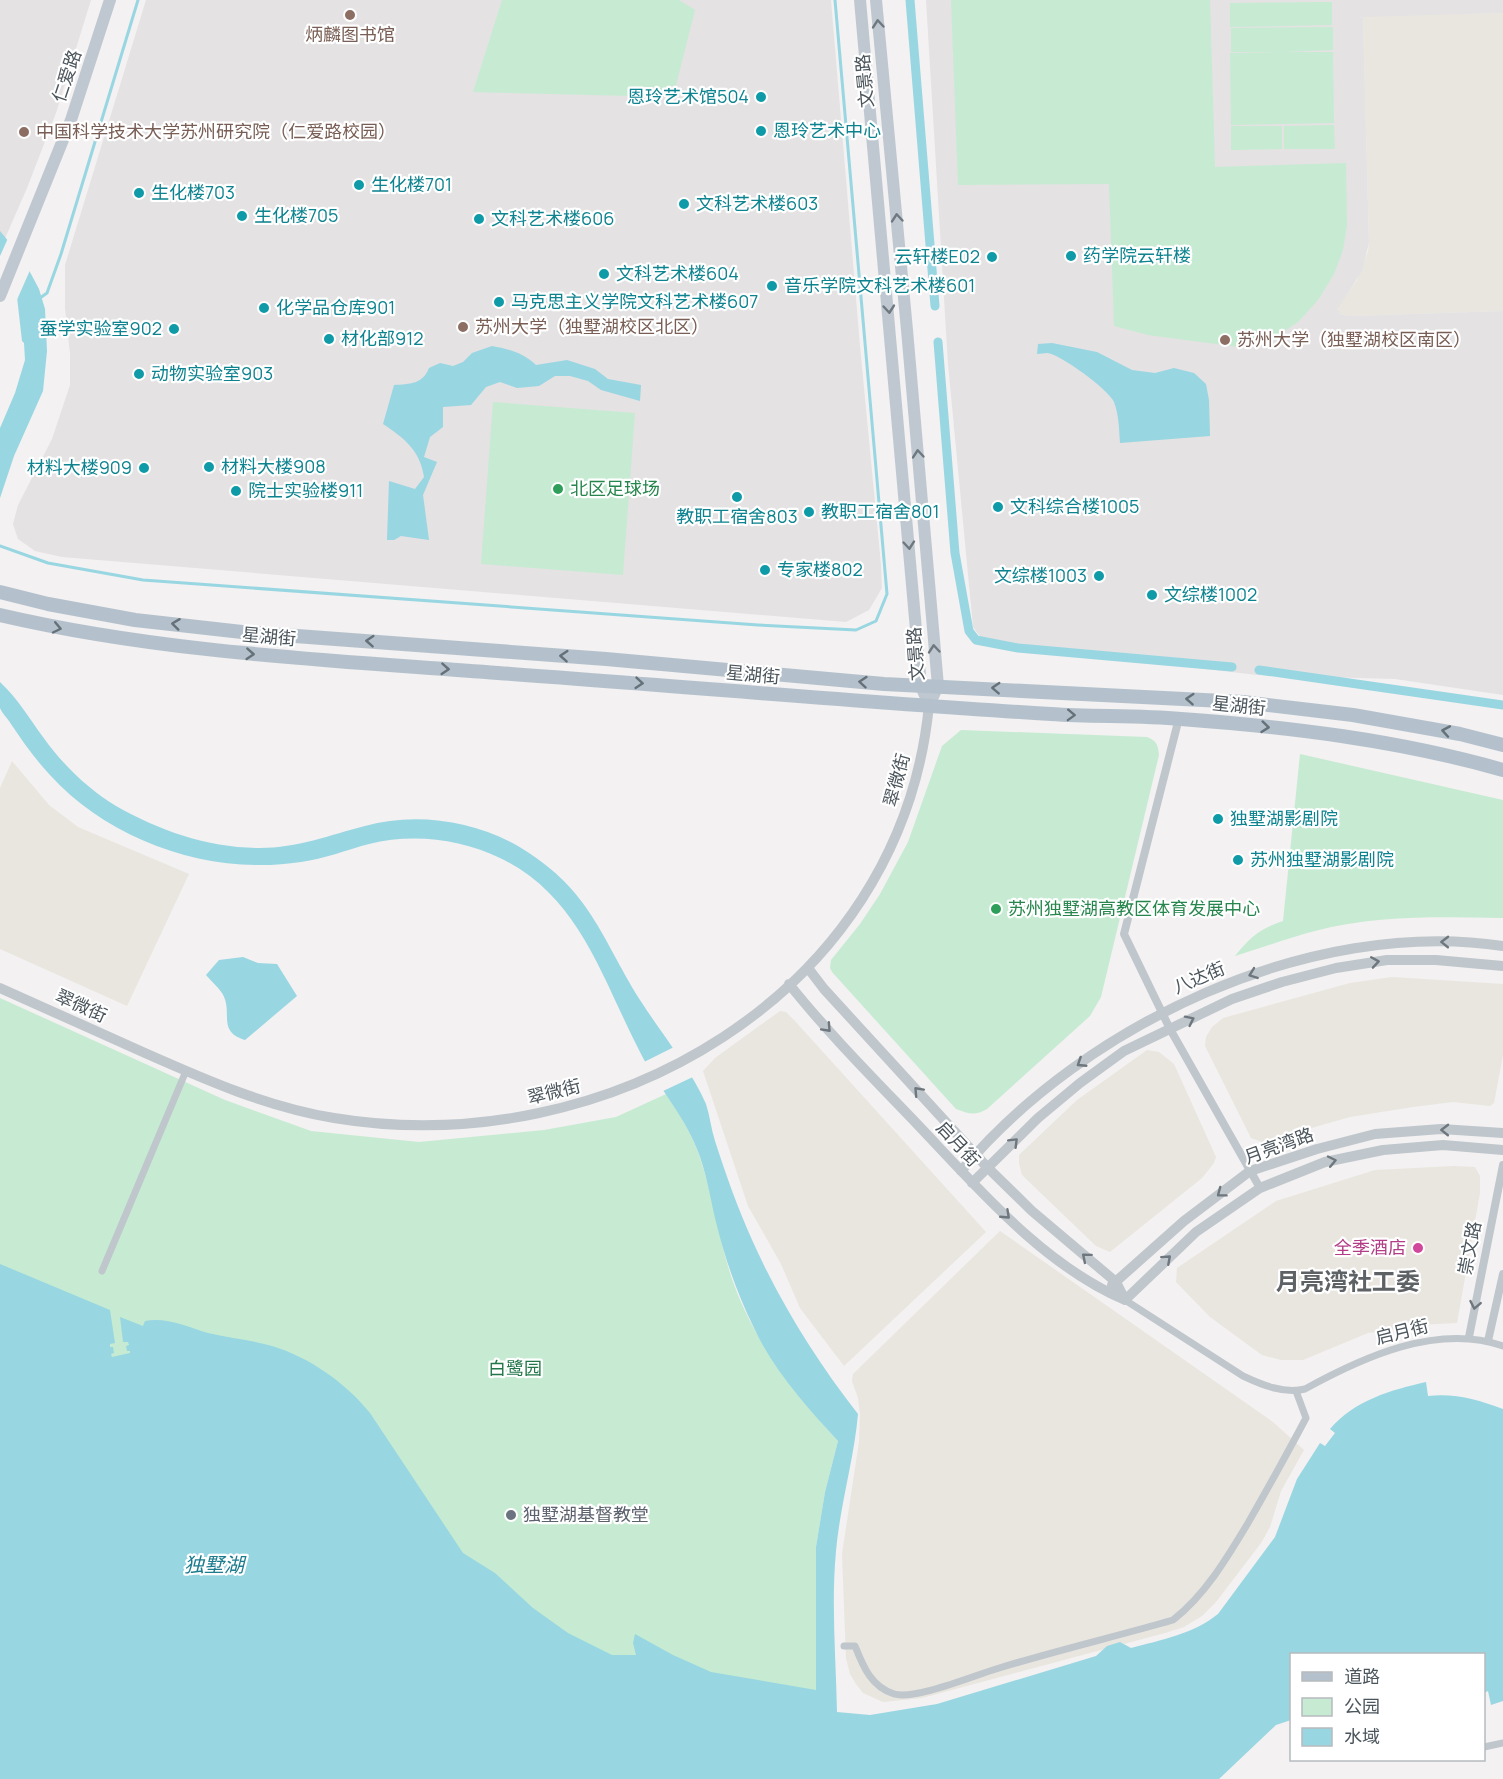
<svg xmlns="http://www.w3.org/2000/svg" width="1503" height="1779" font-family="Manrope,'Noto Sans SC',sans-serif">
	<rect width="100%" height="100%" fill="#f3f1f1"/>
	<!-- commercial -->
	<path fill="#e9e6df" d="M 1503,13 L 1503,311 L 1349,316 L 1340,314 L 1338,311 L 1339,306 L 1357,280 L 1368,251 L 1369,243 L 1363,16 Z
		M 12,761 L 49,805 L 78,827 L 189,874 L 127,1006 L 0,949 L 0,788 Z
		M 1392,977 L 1503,984 L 1503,1055 L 1494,1103 L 1490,1106 L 1453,1102 L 1413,1107 L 1350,1117 L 1262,1142 L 1251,1138 L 1205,1046 L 1206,1037 L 1212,1027 L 1223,1018 L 1350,983 Z
		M 780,1011 L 786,1012 L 794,1020 L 986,1232 L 844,1366 L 800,1308 L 781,1264 L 748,1206 L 703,1071 L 715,1058 Z
		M 1147,1050 L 1159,1052 L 1174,1064 L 1216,1157 L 1214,1163 L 1202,1178 L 1110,1252 L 1096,1246 L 1022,1175 L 1019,1163 L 1019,1155 L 1077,1100 Z
		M 1454,1166 L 1475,1167 L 1480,1176 L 1480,1193 L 1457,1323 L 1417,1325 L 1368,1333 L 1303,1360 L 1281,1360 L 1262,1355 L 1210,1317 L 1176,1282 L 1177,1268 L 1276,1201 L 1375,1170 Z
		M 1000,1231 L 1273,1422 L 1304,1450 L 1281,1491 L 1270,1527 L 1261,1543 L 1216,1602 L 1202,1616 L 1184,1627 L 1165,1633 L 922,1698 L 883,1702 L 863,1693 L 856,1684 L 850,1674 L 846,1658 L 842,1554 L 859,1442 L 860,1414 L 858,1398 L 852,1381 L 853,1374 Z"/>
	<!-- education -->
	<path fill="#e4e2e3" d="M 0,0 L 91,0 L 56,113 L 27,188 L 0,250 Z
		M 146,0 L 831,0 L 860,346 L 881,565 L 882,588 L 869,610 L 846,622 L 62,557 L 35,551 L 18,539 L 13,524 L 18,505 L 52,439 L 70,385 L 70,354 L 65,308 L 65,265 Z
		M 926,0 L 1503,0 L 1503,13 L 1363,17 L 1369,243 L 1362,271 L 1338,309 L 1340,314 L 1349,316 L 1503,311 L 1503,695 L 1395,679 L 1257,675 L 1000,645 L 981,638 L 973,627 L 948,364 Z"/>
	<!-- green -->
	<path fill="#c6ebd2" d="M 502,0 L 679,0 L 695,10 L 673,97 L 473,92 Z
		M 951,0 L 1210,0 L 1215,167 L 1346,163 L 1347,225 L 1343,250 L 1334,274 L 1318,300 L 1298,322 L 1271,340 L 1246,348 L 1148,335 L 1114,326 L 1109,184 L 958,185 Z
		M 1332,2 L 1332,25 L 1230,27 L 1230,3 Z
		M 1333,27 L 1333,50 L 1282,52 L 1333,52 L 1334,123 L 1231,125 L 1230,53 L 1282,52 L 1231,52 L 1231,28 Z
		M 1334,125 L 1335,149 L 1284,149 L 1284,126 Z
		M 1231,126 L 1282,126 L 1282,149 L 1231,150 Z
		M 493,402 L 635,413 L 623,575 L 481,564 Z
		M 961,730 L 1147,737 C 1157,741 1158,745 1159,755 L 1101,997 L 1090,1016 L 987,1109 C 975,1116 969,1114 956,1109 L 832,972 L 830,968 L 831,960 L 860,924 L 880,894 L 908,842 L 942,746 Z
		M 1300,754 L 1503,800 L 1503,918 C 1440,917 1376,915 1315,931 C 1288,938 1262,948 1235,956 C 1251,936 1260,929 1283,921 Z
		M 0,998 L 225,1100 L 311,1131 L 419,1142 L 544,1130 L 616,1117 L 666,1094 C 679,1114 693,1135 700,1158 C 713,1196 718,1235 730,1273 C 751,1338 793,1392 838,1441 L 825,1492 L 816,1547 L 817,1690 L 667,1722 L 0,1366 Z"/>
	<!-- water -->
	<path fill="#98d6e2" d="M 0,231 L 23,259 L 39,289 L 45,309 L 47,351 L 43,391 L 14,456 L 0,498 L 0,428 L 15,393 L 25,360 L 24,343 L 22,341 L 17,297 L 0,263 Z
		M 1052,343 L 1097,352 L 1132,370 L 1155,373 L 1174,368 L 1194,373 L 1206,384 L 1209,400 L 1210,436 L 1120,443 C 1119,429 1119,415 1114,402 C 1108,389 1060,354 1047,353 C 1044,353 1041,354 1037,354 L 1038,344 Z
		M 492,346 C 509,349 523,353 536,365 L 567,360 L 595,369 L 608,379 L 641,385 L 640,401 L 601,390 L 588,381 L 570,376 L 555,376 L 539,386 L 517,388 L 500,382 L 486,387 L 471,405 L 443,407 L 443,427 L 430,437 L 424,457 L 437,462 L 423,495 L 429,540 L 401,536 L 394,540 L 387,540 L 389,481 L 415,489 L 424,477 C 420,450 404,438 383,424 L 394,385 C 410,384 423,384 429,368 L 440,363 L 453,366 L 463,362 L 472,353 Z
		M 0,682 C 18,699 29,718 43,737 C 62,764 88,789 116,806 C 160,831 209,848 260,848 C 297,848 330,835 365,826 C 419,811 483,822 529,853 C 593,895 603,942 642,1003 C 662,1034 692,1071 706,1104 C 710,1116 711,1129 715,1141 C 726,1175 738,1209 753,1242 C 781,1304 816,1360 858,1414 C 854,1460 840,1505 836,1551 C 831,1604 836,1659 837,1712 L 870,1715 L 937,1704 L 1096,1656 L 1107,1646 L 1120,1642 L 1131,1648 C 1161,1640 1193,1634 1218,1614 L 1275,1537 L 1297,1479 L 1320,1443 L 1325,1446 L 1335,1433 L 1330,1429 C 1355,1400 1391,1390 1426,1382 L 1428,1396 C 1455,1393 1479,1400 1503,1409 L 1503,1701 L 1491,1705 L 1488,1691 L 1484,1693 L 1484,1654 L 1292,1654 L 1291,1720 L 1276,1725 L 1219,1779 L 0,1779 L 0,1264 L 110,1310 L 115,1343 L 110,1344 L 110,1347 L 113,1347 L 114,1353 L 111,1354 L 112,1357 L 130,1353 L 130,1351 L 127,1351 L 126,1346 L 129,1345 L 128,1342 L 123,1342 L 120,1317 L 143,1326 L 145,1321 C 167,1317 187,1327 208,1333 C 229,1338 251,1340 272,1346 C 309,1357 346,1383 370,1413 L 463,1553 L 495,1573 L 533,1608 L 568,1633 L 612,1655 L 636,1655 L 633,1643 L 635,1634 L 673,1655 L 711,1672 L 816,1690 L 816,1547 L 825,1492 L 838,1441 C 807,1407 774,1371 754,1328 C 738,1295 726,1262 717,1226 C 711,1203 708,1180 700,1157 C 687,1118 658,1088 640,1052 C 602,979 580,896 500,858 C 460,839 413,833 369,844 C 346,850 324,859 301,862 C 211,876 111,842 50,775 C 35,759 23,742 11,724 C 8,719 2,713 0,708 C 0,701 0,690 0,682 Z
		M 243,957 L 258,963 L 277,964 L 297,996 L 245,1040 C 216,1031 234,1012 222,993 C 218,987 211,981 206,975 L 219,960 Z"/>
	<!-- pier -->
	<path fill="#f3f1f1" d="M 9,236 L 31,268 L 16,302 L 10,287 L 0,269 L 0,256 Z
		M 674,1047 L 695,1076 L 661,1092 L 642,1063 Z"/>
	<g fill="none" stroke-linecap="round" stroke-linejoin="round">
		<!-- stream -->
		<path stroke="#98d6e2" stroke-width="3" d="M 40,298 L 47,293 L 61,254 L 138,0
			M 0,546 L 48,563 L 143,580 L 758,625 L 856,630 L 876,621 L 887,594 L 835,0"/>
		<!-- canal -->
		<path stroke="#98d6e2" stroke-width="9" d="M 910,0 L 935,306
			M 938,342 L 955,553 L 969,631 L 976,640 L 1018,648 L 1232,667
			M 1259,670 L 1503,705"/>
		<!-- pedestrian -->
		<path stroke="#bfc6cc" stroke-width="7" d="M 102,1271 L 186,1071
			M 1125,1300 L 1243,1376 C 1262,1385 1284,1394 1305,1389 C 1363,1357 1437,1323 1503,1346
			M 844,1646 L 855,1646 C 863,1666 871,1687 894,1694 C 915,1700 973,1676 996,1669 C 1054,1651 1114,1637 1173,1620 C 1205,1595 1227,1558 1248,1523 C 1268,1488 1287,1454 1306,1418 L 1296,1391
			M 1484,1747 L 1503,1743"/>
		<!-- minor -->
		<path stroke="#bfc6cc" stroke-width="8" d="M 1179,718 L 1124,934 L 1170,1029 L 1260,1188
			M 1469,1337 L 1503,1165
			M 1488,1341 L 1503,1274"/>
		<!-- tertiary -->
		<path stroke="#bfc6cc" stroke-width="10" d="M 808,968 L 824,989 L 987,1167 L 1032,1211 L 1116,1282 L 1125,1300
			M 789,984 C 829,1034 874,1079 918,1125 C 978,1188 1043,1265 1125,1300
			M 0,988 C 48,1010 97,1031 145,1053 C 206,1080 267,1107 334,1118 C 606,1163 901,995 929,705
			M 961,1171 C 1084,1024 1311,917 1503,946
			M 972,1183 L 1038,1118 L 1080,1083 L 1124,1051 L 1232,999 L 1282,982 L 1336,968 L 1387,960 L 1436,960 L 1503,966
			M 1112,1285 L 1184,1221 L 1250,1171 L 1317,1149 L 1375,1134 L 1441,1129 L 1503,1133
			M 1125,1300 L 1196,1232 L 1260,1188 L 1325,1162 L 1383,1150 L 1443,1145 L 1503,1150"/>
		<!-- secondary -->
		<path stroke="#bfc8d0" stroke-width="12" d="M 860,0 L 921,686 L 929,705
			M 876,0 L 907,330 L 938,686 L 929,705
			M 0,296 L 71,120 L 110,0"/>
		<!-- primary -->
		<path stroke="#b4c1cc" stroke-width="14" d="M 0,592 L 48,604 L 135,620 L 242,632 L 606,659 L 884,684 L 1243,702 L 1353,715 L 1460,734 L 1503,745
			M 0,615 C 163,653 331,660 498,673 C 682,686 867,703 1051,714 C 1094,717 1138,715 1181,719 C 1289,727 1398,740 1503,770"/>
	</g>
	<!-- one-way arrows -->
	<defs><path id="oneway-chevron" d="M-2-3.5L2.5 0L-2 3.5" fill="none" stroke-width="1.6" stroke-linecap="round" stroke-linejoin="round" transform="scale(1.5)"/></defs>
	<g stroke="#6e787f">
		<use href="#oneway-chevron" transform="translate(878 24) rotate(-95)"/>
		<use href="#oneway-chevron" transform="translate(897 218) rotate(-95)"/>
		<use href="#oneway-chevron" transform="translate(889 309) rotate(85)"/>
		<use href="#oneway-chevron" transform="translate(918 454) rotate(-95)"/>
		<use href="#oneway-chevron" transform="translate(909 545) rotate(85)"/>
		<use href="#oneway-chevron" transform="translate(934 649) rotate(-95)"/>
	</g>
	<g stroke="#657078">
		<use href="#oneway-chevron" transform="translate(176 624) rotate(-173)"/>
		<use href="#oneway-chevron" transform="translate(57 628) rotate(12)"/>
		<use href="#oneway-chevron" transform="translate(370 641) rotate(-176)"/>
		<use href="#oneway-chevron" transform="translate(250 654) rotate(4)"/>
		<use href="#oneway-chevron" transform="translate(564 656) rotate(-176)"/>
		<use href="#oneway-chevron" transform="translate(445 669) rotate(4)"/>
		<use href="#oneway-chevron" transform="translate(863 682) rotate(-175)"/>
		<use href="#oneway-chevron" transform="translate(639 683) rotate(5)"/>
		<use href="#oneway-chevron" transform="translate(996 688) rotate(-177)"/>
		<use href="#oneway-chevron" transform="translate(1190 699) rotate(-176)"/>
		<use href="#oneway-chevron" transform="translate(1071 715) rotate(2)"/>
		<use href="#oneway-chevron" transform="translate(1265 727) rotate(6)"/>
		<use href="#oneway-chevron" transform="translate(1446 731) rotate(-170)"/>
	</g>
	<g stroke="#6e777e">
		<use href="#oneway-chevron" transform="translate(1445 942) rotate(-179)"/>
		<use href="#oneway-chevron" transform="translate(1375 962) rotate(-9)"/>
		<use href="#oneway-chevron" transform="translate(1253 974) rotate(160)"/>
		<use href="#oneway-chevron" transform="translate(1190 1020) rotate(-26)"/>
		<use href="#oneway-chevron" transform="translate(827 1028) rotate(47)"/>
		<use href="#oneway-chevron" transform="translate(1081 1063) rotate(147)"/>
		<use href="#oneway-chevron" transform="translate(918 1091) rotate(-133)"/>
		<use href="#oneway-chevron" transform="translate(1445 1130) rotate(-179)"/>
		<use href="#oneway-chevron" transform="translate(1014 1142) rotate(-45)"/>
		<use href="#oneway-chevron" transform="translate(1332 1161) rotate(-12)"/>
		<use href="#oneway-chevron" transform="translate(1221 1193) rotate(143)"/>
		<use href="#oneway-chevron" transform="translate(1006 1215) rotate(43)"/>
		<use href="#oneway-chevron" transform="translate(1086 1257) rotate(-140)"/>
		<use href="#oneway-chevron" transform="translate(1167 1259) rotate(-42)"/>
		<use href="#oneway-chevron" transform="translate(1475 1305) rotate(101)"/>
	</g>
	<!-- markers -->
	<g fill="#8d6e63" stroke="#fff" stroke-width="2">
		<circle cx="350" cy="15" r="6"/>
		<circle cx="24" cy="132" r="6"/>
		<circle cx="463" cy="327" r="6"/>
		<circle cx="1225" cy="340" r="6"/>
	</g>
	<g fill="#0f9aa8" stroke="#fff" stroke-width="2">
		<circle cx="761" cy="97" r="6"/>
		<circle cx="761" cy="131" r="6"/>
		<circle cx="359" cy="185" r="6"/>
		<circle cx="139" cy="193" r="6"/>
		<circle cx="684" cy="204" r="6"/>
		<circle cx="242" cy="216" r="6"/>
		<circle cx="479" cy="219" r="6"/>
		<circle cx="1071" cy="256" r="6"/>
		<circle cx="992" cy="257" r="6"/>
		<circle cx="604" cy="274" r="6"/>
		<circle cx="772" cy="286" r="6"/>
		<circle cx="499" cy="302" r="6"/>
		<circle cx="264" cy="308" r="6"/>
		<circle cx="174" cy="329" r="6"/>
		<circle cx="329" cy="339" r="6"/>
		<circle cx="139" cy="374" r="6"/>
		<circle cx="209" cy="467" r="6"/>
		<circle cx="144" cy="468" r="6"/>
		<circle cx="236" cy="491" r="6"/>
		<circle cx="737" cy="497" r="6"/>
		<circle cx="998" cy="507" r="6"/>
		<circle cx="809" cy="512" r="6"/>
		<circle cx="765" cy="570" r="6"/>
		<circle cx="1099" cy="576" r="6"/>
		<circle cx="1152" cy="595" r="6"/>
		<circle cx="1218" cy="819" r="6"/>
		<circle cx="1238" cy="860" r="6"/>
	</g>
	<g fill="#2e9e5b" stroke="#fff" stroke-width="2">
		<circle cx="558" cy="489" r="6"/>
		<circle cx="996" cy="909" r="6"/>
	</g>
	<circle fill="#d1479c" stroke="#fff" stroke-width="2" cx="1418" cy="1248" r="6"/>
	<circle fill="#6b7280" stroke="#fff" stroke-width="2" cx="511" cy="1515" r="6"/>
	<g text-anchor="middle" stroke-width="4.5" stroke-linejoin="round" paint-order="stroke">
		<!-- education labels -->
		<g font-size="18" fill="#785e54" stroke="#fff" text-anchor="start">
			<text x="350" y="41" text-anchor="middle">炳麟图书馆</text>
			<text x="36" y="138">中国科学技术大学苏州研究院（仁爱路校园）</text>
			<text x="475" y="333">苏州大学（独墅湖校区北区）</text>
			<text x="1237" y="346">苏州大学（独墅湖校区南区）</text>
		</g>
		<!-- street labels -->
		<g font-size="18" fill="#4b555c" stroke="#fff">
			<text transform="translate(67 76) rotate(-71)" y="6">仁爱路</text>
			<text transform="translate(865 81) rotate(-95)" y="6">文景路</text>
			<text transform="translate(269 637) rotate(5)" y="6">星湖街</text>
			<text transform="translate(916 654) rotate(-94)" y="6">文景路</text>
			<text transform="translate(753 675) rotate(5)" y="6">星湖街</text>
			<text transform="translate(1239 706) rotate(6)" y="6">星湖街</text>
			<text transform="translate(897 780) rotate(-75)" y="6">翠微街</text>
			<text transform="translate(1199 978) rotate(-23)" y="6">八达街</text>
			<text transform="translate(81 1006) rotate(24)" y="6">翠微街</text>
			<text transform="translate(554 1092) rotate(-14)" y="6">翠微街</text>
			<text transform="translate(958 1144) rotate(47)" y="6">启月街</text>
			<text transform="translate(1279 1146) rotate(-20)" y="6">月亮湾路</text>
			<text transform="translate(1470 1248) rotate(-79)" y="6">崇文路</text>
			<text transform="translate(1402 1332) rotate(-14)" y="6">启月街</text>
		</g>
		<!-- culture labels -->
		<g font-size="18" fill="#0d838f" stroke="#fff" text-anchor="start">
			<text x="749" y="103" text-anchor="end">恩玲艺术馆504</text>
			<text x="773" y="137">恩玲艺术中心</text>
			<text x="371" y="191">生化楼701</text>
			<text x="151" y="199">生化楼703</text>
			<text x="696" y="210">文科艺术楼603</text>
			<text x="254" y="222">生化楼705</text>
			<text x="491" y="225">文科艺术楼606</text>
			<text x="1083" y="262">药学院云轩楼</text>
			<text x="980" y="263" text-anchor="end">云轩楼E02</text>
			<text x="616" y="280">文科艺术楼604</text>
			<text x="784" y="292">音乐学院文科艺术楼601</text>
			<text x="511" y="308">马克思主义学院文科艺术楼607</text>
			<text x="276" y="314">化学品仓库901</text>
			<text x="162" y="335" text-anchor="end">蚕学实验室902</text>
			<text x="341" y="345">材化部912</text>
			<text x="151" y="380">动物实验室903</text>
			<text x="221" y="473">材料大楼908</text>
			<text x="132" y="474" text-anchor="end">材料大楼909</text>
			<text x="248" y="497">院士实验楼911</text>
			<text x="1010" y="513">文科综合楼1005</text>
			<text x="821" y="518">教职工宿舍801</text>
			<text x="737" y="523" text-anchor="middle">教职工宿舍803</text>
			<text x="777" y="576">专家楼802</text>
			<text x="1087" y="582" text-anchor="end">文综楼1003</text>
			<text x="1164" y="601">文综楼1002</text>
			<text x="1230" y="825">独墅湖影剧院</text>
			<text x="1250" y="866">苏州独墅湖影剧院</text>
		</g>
		<!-- leisure labels -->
		<g font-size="18" fill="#27864d" stroke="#fff" text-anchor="start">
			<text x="570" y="495">北区足球场</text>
			<text x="1008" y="915">苏州独墅湖高教区体育发展中心</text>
		</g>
		<!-- hotel labels -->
		<g font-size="18" fill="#b23c85" stroke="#fff" text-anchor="end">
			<text x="1406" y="1254">全季酒店</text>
		</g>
		<!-- park labels -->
		<g font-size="18" fill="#237649" stroke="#fff">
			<text x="515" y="1375">白鹭园</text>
		</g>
		<!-- worship labels -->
		<g font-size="18" fill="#5b616d" stroke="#fff" text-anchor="start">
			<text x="523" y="1521">独墅湖基督教堂</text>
		</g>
		<!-- water labels -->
		<g font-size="20" font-style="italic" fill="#1d7c8e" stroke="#fff">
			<text x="214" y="1572">独墅湖</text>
		</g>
		<!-- district labels -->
		<g font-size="24" font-weight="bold" fill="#5e6265" stroke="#fff">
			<text x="1348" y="1290">月亮湾社工委</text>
		</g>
	</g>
	<!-- legend -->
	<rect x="1290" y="1653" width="195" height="108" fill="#ffffff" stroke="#b7bbbe" stroke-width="1.5"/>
	<rect x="1302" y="1672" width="30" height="9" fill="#b4c1cc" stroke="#b7bbbe" stroke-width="1.5"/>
	<text x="1344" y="1683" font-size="18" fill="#4b555c">道路</text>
	<rect x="1302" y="1698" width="30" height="18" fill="#c6ebd2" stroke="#b7bbbe" stroke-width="1.5"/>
	<text x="1344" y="1713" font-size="18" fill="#4b555c">公园</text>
	<rect x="1302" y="1728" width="30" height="18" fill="#98d6e2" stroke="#b7bbbe" stroke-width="1.5"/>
	<text x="1344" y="1743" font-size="18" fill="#4b555c">水域</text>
</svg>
